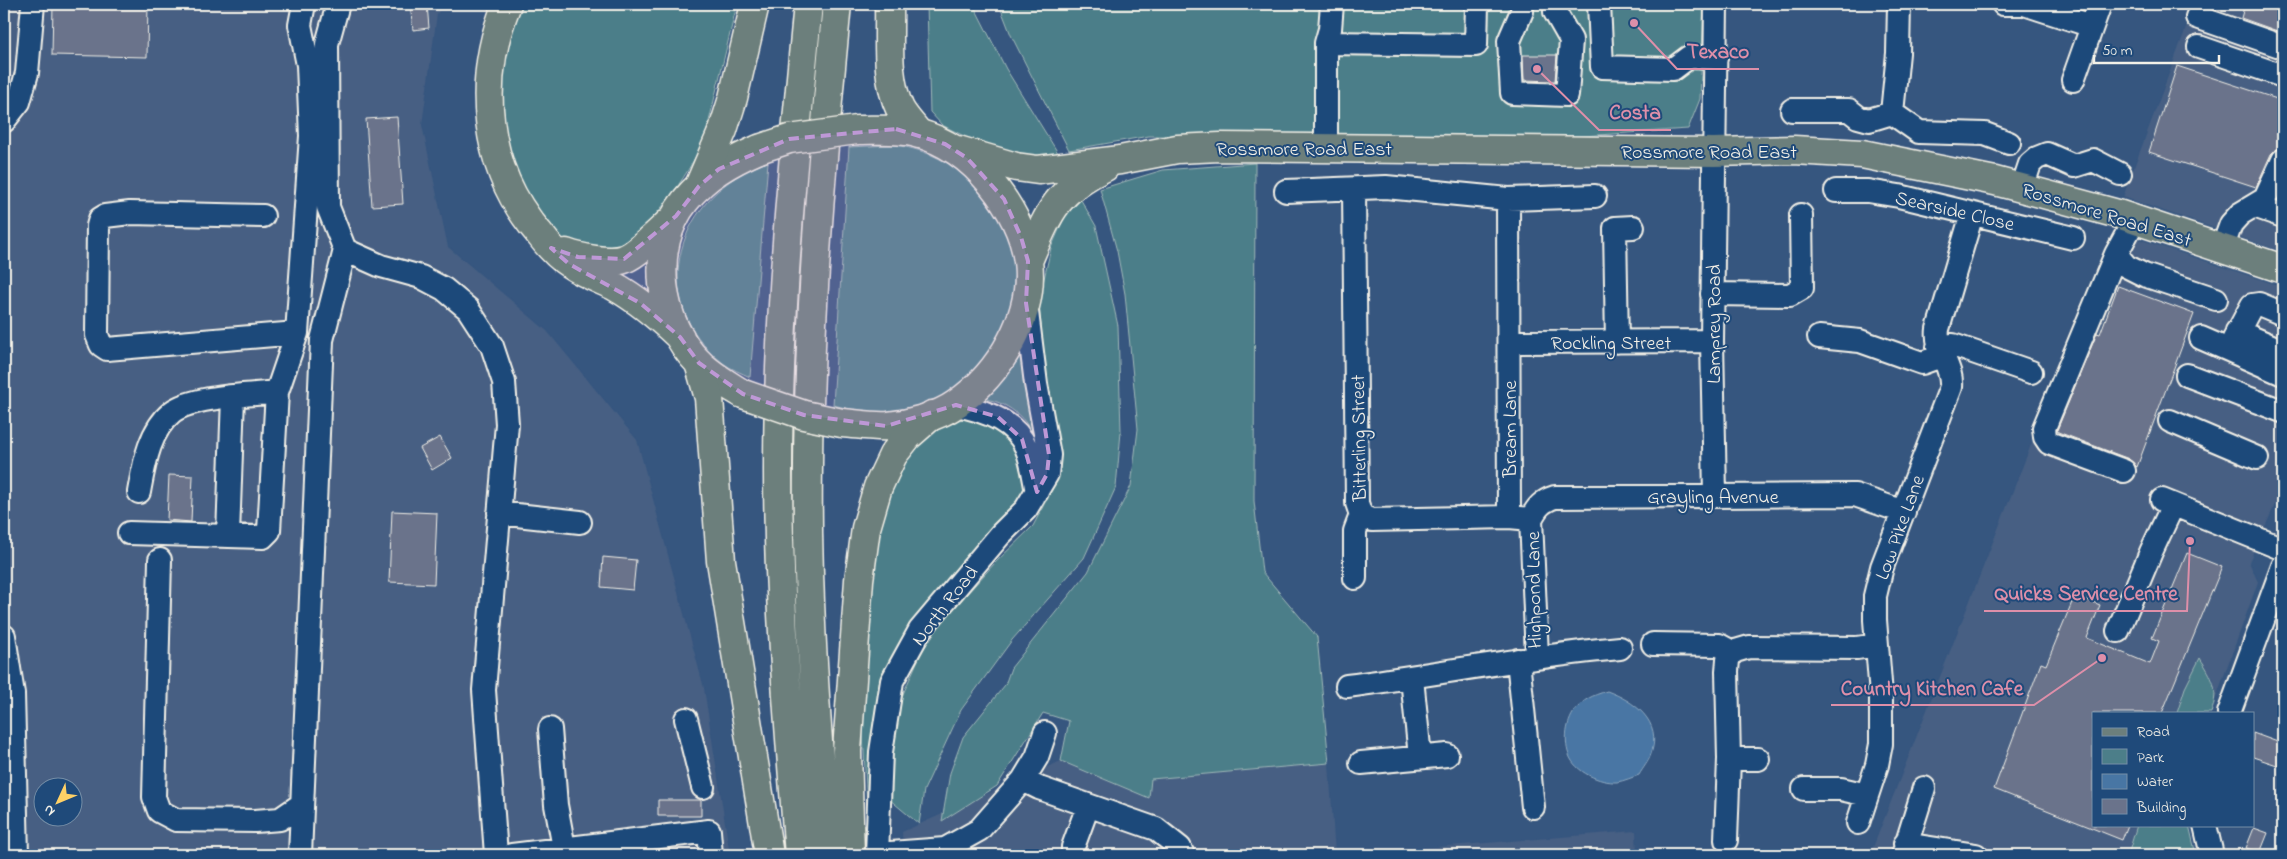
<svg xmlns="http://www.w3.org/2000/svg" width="2287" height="859" font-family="'Indie Flower',sans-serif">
	<rect width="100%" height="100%" fill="#36567f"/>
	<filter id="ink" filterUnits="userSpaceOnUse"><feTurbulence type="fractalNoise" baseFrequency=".02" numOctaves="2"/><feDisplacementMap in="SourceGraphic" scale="10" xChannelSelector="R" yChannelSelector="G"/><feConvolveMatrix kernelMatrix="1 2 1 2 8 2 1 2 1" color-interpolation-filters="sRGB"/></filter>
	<g filter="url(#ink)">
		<!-- built -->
		<path fill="#465f83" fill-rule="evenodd" d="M 4,4 L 444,4 L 437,14 L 422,125 L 448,247 L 547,331 L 637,440 L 704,688 L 730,855 L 4,855 ZM 42,786 L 72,786 L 72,816 L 42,816 Z
			M 2195,4 L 2283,4 L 2283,252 L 2123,197 Z
			M 2115,231 L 2283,287 L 2283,487 L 2249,562 L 2258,582 L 2213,706 L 2214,680 L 2200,659 L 2185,688 L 2177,713 L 2093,713 L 2093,825 L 2137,825 L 2128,855 L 1870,855 Z
			M 1061,761 L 1151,779 L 1329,763 L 1335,855 L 903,855 L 902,832 Z
			M 1636,831 L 1637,855 L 1338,855 L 1635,831 Z"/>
		<!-- green -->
		<path fill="#4c7e89" stroke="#a0b8b8" d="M 522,4 L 737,4 L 705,138 C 685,181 656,221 617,250 C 603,248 580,249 568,244 C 553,239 545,222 538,211 C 532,202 526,194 521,185 C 494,135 497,54 522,4 Z
			M 927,4 L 973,4 L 1006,69 L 1058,153 L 1027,160 L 980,144 L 942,125 L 930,112 Z
			M 999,4 L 1704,4 L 1700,99 L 1688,129 L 1567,137 L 1149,136 L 1069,150 L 1011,35 Z
			M 892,145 C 922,148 948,160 970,181 C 988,198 1003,219 1011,243 C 1026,290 1001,353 964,383 C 946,399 920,410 896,414 C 876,417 852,409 833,405 L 849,147 Z
			M 768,162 L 750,377 C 742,373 731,369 723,363 C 643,300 677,192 768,162 Z
			M 1255,163 L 1254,501 L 1262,572 L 1317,637 L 1329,763 L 1151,779 L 1149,798 L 1061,761 L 1069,721 L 1043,713 L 997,786 L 942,821 L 950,773 L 963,737 L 1005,685 L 1011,668 L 1088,572 L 1131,486 L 1138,429 L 1125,294 L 1117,251 L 1100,189 L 1163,170 Z
			M 1081,200 L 1096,226 L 1118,326 L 1121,432 L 1116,487 L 1084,558 L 1012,640 L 961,710 L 924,790 L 919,824 L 889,799 L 888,758 L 903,694 L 922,651 L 946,617 L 995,563 L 1033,526 L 1053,487 L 1060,456 L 1044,364 L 1039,301 L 1051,248 L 1065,216 Z
			M 1024,343 L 1035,441 C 1029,419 1006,400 982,399 Z
			M 965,419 L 976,420 L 998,429 L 1019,451 L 1025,477 L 1023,491 L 1018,504 L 972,554 L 873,739 L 867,805 L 863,734 L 866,653 L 871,593 L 887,486 L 928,432 L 951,421 Z
			M 2200,658 C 2212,677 2220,689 2211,713 L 2177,713 L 2185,688 Z
			M 2137,825 L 2189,825 L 2196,855 L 2128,855 Z"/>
		<!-- water -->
		<path fill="#4876a4" stroke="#8da7bf" d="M 1607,691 C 1634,701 1663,721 1651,754 C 1649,761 1643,768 1639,775 C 1633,777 1624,781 1617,782 C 1600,783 1575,772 1569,755 C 1563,739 1567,716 1580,705 C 1587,697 1598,694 1607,691 Z"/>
		<!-- building -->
		<path fill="#6a738b" stroke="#f4f1e8" d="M 53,4 L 148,4 L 147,57 L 52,55 Z
			M 410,4 L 427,4 L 429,28 L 413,30 Z
			M 2245,4 L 2283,4 L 2283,33 L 2241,18 Z
			M 1523,55 L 1557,55 L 1555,81 L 1524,80 Z
			M 2177,66 L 2283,101 L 2283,147 L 2276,149 L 2271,154 L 2256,187 L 2149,152 Z
			M 397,117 L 403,204 L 372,206 L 366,119 Z
			M 2118,286 L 2194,314 L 2137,467 L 2129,459 L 2058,432 L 2057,430 L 2097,333 L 2100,334 Z
			M 440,437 L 452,458 L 432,470 L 420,448 Z
			M 169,475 L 193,476 L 191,522 L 167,520 Z
			M 392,511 L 437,513 L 434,584 L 389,582 Z
			M 2187,553 L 2222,567 L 2162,713 L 2093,713 L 2093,825 L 2128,825 L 2122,840 L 1994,789 L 2041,663 L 2046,665 L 2075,595 L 2100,605 L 2087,638 L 2150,664 L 2159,641 L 2152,638 Z
			M 603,557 L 636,560 L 633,590 L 601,587 Z
			M 2253,733 L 2283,744 L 2283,767 L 2253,757 Z
			M 658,800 L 701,800 L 701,816 L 658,816 Z
			M 2254,828 L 2268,833 L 2260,853 L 2246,848 Z"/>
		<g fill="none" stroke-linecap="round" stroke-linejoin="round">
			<defs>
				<path id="minor" d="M 338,4 L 327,44 L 328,207 L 345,250 L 381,266 L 421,277 L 444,289 L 468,309 L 492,346 L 504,382 L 507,424 L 484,690 L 496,855
					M 1599,4 L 1602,67 L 1673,69 L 1689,57 L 1716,58
					M 2003,4 L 2024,4 L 2092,26
					M 1522,11 L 1509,41 L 1512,93 L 1567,95 L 1571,40 L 1555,12
					M 2197,17 L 2283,47
					M 1326,43 L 1330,29 L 1332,4
					M 2199,47 L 2283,76
					M 2073,80 L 2100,4
					M 1792,110 L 1849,110 L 1858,117 L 1869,120 L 1892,113 L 1919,132 L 1985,134 L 2009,143
					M 1892,113 L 1898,53 L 1899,4
					M 4,121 L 19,102 L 27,73 L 33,4
					M 1326,147 L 1326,43 L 1476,45 L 1477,4
					M 2022,188 L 2030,164 L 2037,158 L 2047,154 L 2074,166 L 2093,160 L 2120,174
					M 1354,189 L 1357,503 L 1361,515 L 1372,520 L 1509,517 L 1531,519
					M 1286,191 L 1386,187 L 1508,199 L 1595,196
					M 1836,191 L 1868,191 L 1899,196 L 2073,238
					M 1508,199 L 1509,517
					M 2254,206 L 2283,216
					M 263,216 L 130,213 L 105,216 L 100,219 L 98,226 L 97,335 L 101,345 L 107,349 L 297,333
					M 2135,219 L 2116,254 L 2126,266 L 2144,275 L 2216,299
					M 2222,249 L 2231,224 L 2240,214 L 2265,199 L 2283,160
					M 2116,254 L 2044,428 L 2045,437 L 2049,443 L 2124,471
					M 1712,294 L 1790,295 L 1802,288 L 1801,215
					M 2237,331 L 2283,351
					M 1819,337 L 1860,341 L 1922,363 L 1941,356
					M 2201,338 L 2231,351 L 2234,339 L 2252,305 L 2259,304 L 2283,314
					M 1510,342 L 1712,341
					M 1617,342 L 1615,228 L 1633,227
					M 1938,347 L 1953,345 L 2031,372
					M 2231,351 L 2283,374
					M 2187,375 L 2282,411
					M 956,405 C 983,410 1014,420 1026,447 C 1032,460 1034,477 1037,492
					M 2170,421 L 2257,458
					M 139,492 C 144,465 149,431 172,412 C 193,396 250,395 277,392
					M 1715,495 L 1712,341 L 1716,4
					M 2162,500 L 2283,549
					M 499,513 L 580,522
					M 129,533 L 263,537 L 269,531 L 277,392 L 297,333 L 311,136 L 308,65 L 300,25 L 304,4
					M 228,535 L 233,397
					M 160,560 L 154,797 L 159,811 L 176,820 L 255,821 L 280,819 L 302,804
					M 1355,578 L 1355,531 L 1361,515
					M 2118,631 L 2151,552 L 2173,505
					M 4,636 L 13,694 L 17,855
					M 1653,644 L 1719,645 L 1732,652
					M 1537,657 L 1531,519 C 1537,507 1542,501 1555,497 L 1855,495 L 1904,512
					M 1518,660 L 1533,807
					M 1412,678 L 1420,757
					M 1347,686 C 1438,674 1529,656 1620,648
					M 2229,713 L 2283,566
					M 686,719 L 703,787
					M 550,729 L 556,805 L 564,848
					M 1729,759 L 1758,759
					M 1361,763 L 1447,755
					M 1023,780 L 1039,788 L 1156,829 L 1180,848 L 1183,855
					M 1804,789 L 1841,789 L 1867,795
					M 1858,823 L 1877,765 L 1881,744 L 1881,695 L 1875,620 L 1875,596 L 1882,567 L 1951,387 C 1953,366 1935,351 1938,329 L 1972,214
					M 2205,825 L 2212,855
					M 1726,840 L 1729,759 L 1727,671 L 1728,660 L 1732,652 L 1749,647 L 1857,648 L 1877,645
					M 1905,844 L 1976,855
					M 877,854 L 945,849 L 979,830 L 1023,780 L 1037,757 L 1045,733
					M 300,855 L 322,340 L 345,250
					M 512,855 L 709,831 L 711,855
					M 877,855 L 881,752 L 892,681 L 920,630 L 1000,535 L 1026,509 L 1047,474 L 1049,455 L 1036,384 L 1026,304
					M 1073,855 L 1073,847 L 1088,806
					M 1903,855 L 1924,788"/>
				<path id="major" d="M 507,4 C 476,80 483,168 538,232 C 547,244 557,256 570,264 C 583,273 599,279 614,286 C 639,300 660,318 680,337
					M 958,150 L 1016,167 L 1038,170 L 1120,160 L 1177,149 L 1220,147 L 1714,152 L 1794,150 L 1862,154 L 1995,181 L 2118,214 L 2283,269
					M 566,253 C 580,258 609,264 624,259 C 638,254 663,228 675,217
					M 1028,261 C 1048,214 1056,190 1105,167
					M 743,394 C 728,385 712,376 699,363 C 659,324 648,247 685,201 C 705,176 729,162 759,149
					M 842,423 C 857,424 874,427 888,426 C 909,424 938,417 956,404 C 1000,374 1035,315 1028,261 C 1024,232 1009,205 991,183 C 971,159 948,141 917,133 C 897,128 878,130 857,130"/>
				<path id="highway" d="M 889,4 C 890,37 885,78 900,109 C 905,118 913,126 919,134
					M 699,186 L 723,130 L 733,98 L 755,4
					M 699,363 L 709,398 L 721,561 L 769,855
					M 799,855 C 789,727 778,599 778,470 C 778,314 793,159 808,4
					M 826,855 C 817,726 806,596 808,466 C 809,311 822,158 837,4
					M 850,855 L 847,751 L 859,580 L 866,528 L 878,487 L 893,455 L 908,436 L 932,415"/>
			</defs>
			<!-- minor casing -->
			<use href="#minor" stroke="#f4f1e8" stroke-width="26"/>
			<!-- major casing -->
			<use href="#major" stroke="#f4f1e8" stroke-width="31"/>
			<!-- highway casing -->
			<use href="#highway" stroke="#f4f1e8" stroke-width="31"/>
			<!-- minor -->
			<use href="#minor" stroke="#1f4a7a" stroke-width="22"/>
			<!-- major -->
			<use href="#major" stroke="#6c7f7c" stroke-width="28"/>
			<!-- highway -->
			<use href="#highway" stroke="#6c7f7c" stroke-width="28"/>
			<defs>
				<path id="major-bridge" d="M 759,149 L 789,139 L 857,130
					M 743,394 L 804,415 L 842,423"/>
			</defs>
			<!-- major-bridge casing -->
			<use href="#major-bridge" stroke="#f4f1e8" stroke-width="31" stroke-linecap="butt"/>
			<!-- major-bridge -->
			<use href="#major-bridge" stroke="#6c7f7c" stroke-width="28"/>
		</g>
	</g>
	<!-- marked area -->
	<path fill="#be98d6" fill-opacity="0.2" stroke="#be98d6" stroke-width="4" stroke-dasharray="10 6" stroke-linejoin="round" d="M 896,129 L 945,144 L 967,158 L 1004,199 L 1021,237 L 1028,261 L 1026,303 L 1049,455 L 1047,474 L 1037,492 L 1022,439 L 998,417 L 956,405 L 886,426 L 804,415 L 743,394 L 699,363 L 680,337 L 640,303 L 569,264 L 551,248 L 578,257 L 624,259 L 676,216 L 699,186 L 719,169 L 789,139 Z"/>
	<g text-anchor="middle" stroke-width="4" stroke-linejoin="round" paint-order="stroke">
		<!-- street labels -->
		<g font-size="20" fill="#f4f1e8" stroke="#1f4a7a">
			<text x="1304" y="155">Rossmore Road East</text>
			<text x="1709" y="158">Rossmore Road East</text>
			<text transform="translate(1955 210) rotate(13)" y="7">Searside Close</text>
			<text transform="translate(2107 214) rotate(17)" y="7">Rossmore Road East</text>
			<text transform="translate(1713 324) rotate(-90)" y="7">Lamprey Road</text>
			<text x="1611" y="349">Rockling Street</text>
			<text transform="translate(1509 429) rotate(-90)" y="7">Bream Lane</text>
			<text transform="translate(1358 438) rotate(-91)" y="7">Bitterling Street</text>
			<text x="1713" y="503">Grayling Avenue</text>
			<text transform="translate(1899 527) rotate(-70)" y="7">Low Pike Lane</text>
			<text transform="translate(1533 590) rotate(-91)" y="7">Highpond Lane</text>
			<text transform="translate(944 605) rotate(-52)" y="7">North Road</text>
		</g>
	</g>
	<!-- callouts -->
	<path fill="none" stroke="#de8fa9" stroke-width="2" d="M1634 23L1677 69H1759M1537 69L1599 130H1671M2190 541L2187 611H1984M2102 658L2034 705H1831"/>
	<g fill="#de8fa9" stroke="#1f4a7a" stroke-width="2">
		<circle cx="1634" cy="23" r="5"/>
		<circle cx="1537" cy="69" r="5"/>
		<circle cx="2190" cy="541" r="5"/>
		<circle cx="2102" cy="658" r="5"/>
	</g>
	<g font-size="21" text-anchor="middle" font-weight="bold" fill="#de8fa9" stroke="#1f4a7a" stroke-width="4" stroke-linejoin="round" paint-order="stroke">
		<text x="1718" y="58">Texaco</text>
		<text x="1635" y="119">Costa</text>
		<text x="2086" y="600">Quicks Service Centre</text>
		<text x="1932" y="695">Country Kitchen Cafe</text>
	</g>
	<!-- margin -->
	<rect width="2287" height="859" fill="none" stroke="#1f4a7a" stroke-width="20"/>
	<rect x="10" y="10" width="2267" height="839" fill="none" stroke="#f4f1e8" stroke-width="2" filter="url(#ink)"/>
	<!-- legend -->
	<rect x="2092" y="712" width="162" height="115" fill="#1f4a7a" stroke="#748da6"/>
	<rect x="2102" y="728" width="25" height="8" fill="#6c7f7c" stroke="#748da6"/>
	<text x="2137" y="736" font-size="15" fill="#f4f1e8">Road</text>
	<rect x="2102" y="749" width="25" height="15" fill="#4c7e89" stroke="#748da6"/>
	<text x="2137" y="762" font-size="15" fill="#f4f1e8">Park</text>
	<rect x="2102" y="774" width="25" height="15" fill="#4876a4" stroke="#748da6"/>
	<text x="2137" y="786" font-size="15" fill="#f4f1e8">Water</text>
	<rect x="2102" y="799" width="25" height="15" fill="#6a738b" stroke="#748da6"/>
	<text x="2137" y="812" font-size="15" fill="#f4f1e8">Building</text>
	<!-- north arrow -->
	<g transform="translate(58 802) rotate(226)"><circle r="24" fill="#1f4a7a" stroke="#748da6"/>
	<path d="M0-4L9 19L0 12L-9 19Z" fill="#ffd166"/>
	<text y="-8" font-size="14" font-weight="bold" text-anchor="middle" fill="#f4f1e8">N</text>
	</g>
	<!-- scale -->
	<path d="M2094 55v8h125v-8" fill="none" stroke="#f4f1e8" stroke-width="2.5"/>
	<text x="2102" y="55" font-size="15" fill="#f4f1e8" stroke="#1f4a7a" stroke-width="4" paint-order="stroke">50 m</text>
</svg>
